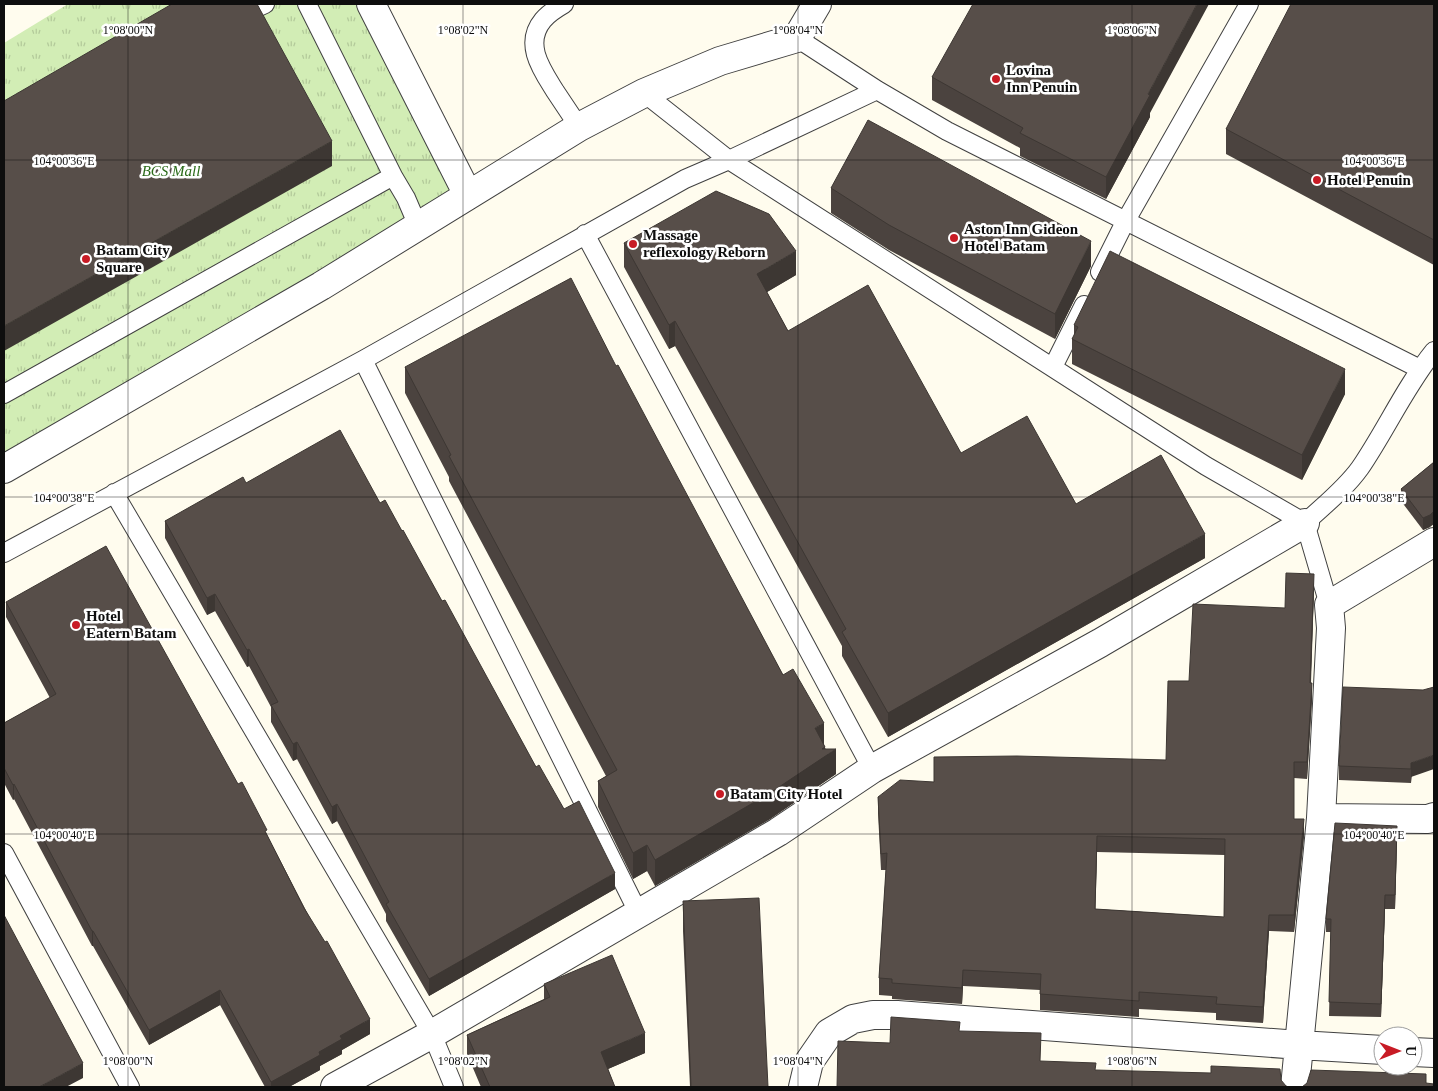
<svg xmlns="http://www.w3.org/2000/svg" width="1438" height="1091" font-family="'Times New Roman',serif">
	<defs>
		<pattern id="park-tufts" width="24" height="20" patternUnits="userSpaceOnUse" patternTransform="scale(1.25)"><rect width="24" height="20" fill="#d2edb5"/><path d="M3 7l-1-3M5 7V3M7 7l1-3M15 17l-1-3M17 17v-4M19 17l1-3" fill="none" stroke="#b3ca9a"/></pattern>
	</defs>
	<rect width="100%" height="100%" fill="#fffcee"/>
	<!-- park -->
	<path fill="url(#park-tufts)" d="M 68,4 L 361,4 L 457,200 L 4,461 L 4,43 Z"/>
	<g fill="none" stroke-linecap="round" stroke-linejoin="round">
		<defs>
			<path id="service" d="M 564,4 C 557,8 548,14 543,20 C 523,44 542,70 555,91 C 563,103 571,115 579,127
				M 248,12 L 265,4
				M 797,38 L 877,90 L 947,131 L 1420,369
				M 644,93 L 729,160 L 1206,466 L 1305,523 L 1329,605
				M 393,176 L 406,198 L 418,226
				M 585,234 L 872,769
				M 1100,272 L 1125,222 L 1249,4
				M 363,360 L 639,914
				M 1053,367 L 1084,305
				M 4,394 L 393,176 L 307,4
				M 114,493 L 432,1034 L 454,1087
				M 1305,523 C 1323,506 1345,489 1360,468 C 1386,430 1405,387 1434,351
				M 4,553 L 363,360 L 685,179 L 729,160 L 877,90
				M 4,853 L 130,1087"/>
			<path id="minor" d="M 371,4 L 468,195
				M 4,469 L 321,286 L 579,127 L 644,93 L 720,61 L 797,38 L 817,4
				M 1321,818 L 1428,819 L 1434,817
				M 1413,1052 L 1434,1053
				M 335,1087 L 432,1034 L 778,832 L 872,769 L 1100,643 L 1305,523
				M 803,1087 L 809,1062 L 829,1033 L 853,1019 L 873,1015 L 897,1015 L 1299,1045 L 1383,1050
				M 1295,1087 L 1321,818 L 1331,628 L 1329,605 L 1434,542"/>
		</defs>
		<!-- service casing -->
		<use href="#service" stroke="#414141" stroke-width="20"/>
		<!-- minor casing -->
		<use href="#minor" stroke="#414141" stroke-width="30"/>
		<!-- service -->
		<use href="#service" stroke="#fff" stroke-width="18"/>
		<!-- minor -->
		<use href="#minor" stroke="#fff" stroke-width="28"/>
	</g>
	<!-- wall -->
	<path fill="#4b433f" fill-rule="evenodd" d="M 1434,4 L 1434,265 L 1226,154 L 1226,129 Z
		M 932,77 L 1150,113 L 1150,117 L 1106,199 L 1020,156 L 1020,148 L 932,100 Z
		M 831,188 L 1091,266 L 1055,339 L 889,250 L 831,213 Z
		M 624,243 L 796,275 L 767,292 L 788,331 L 961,453 L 1076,504 L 1205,558 L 888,737 L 842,656 L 842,646 L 675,346 L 669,349 L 624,267 Z
		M 1074,325 L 1345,394 L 1302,480 L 1072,364 L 1072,339 L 1074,336 Z
		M 616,366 L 783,675 L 824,745 L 836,774 L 770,819 L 655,886 L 647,871 L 633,879 L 598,807 L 598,781 L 606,776 L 449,481 L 449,477 L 405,393 L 405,367 Z
		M 1434,462 L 1430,527 L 1423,530 L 1401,501 L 1401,489 Z
		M 246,483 L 380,503 L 402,531 L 536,767 L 564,809 L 615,889 L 429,996 L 386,921 L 386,914 L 337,821 L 332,824 L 297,759 L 293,761 L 271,722 L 271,707 L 249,666 L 247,667 L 215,611 L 207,615 L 165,538 L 165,521 Z
		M 1314,590 L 1311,683 L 1312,699 L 1307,779 L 1294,778 L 1294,819 L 1304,836 L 1294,932 L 1269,931 L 1263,1023 L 1216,1020 L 1216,1013 L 1139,1009 L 1139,1017 L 1040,1010 L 1040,990 L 963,986 L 962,1004 L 892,999 L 892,996 L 879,995 L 879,978 L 886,870 L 881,870 L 878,813 L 878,797 L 934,782 L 1166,760 L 1189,681 L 1285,608 ZM 1097,852 L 1225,855 L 1224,917 L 1095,909 Z
		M 6,602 L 238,784 L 267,835 L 370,1034 L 342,1050 L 342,1054 L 320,1066 L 320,1070 L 289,1087 L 265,1087 L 220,1005 L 149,1045 L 93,946 L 92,946 L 14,799 L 13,800 L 4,783 L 4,723 L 50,698 L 6,617 Z
		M 1423,690 L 1411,783 L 1339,780 L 1339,766 Z
		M 1397,840 L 1395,909 L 1385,909 L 1381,1017 L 1329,1016 L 1331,932 L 1326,932 L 1326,919 Z
		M 683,901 L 768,1087 L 690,1087 L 683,931 Z
		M 544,984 L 645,1053 L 608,1069 L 615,1087 L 481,1087 L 467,1054 L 467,1035 L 544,999 Z"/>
	<!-- shaded-wall -->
	<path fill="#3d3733" d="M 1197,4 L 1209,4 L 1150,113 L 1150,117 L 1106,199 L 1106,177 L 1148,94 Z
		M 332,141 L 332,166 L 4,351 L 4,326 Z
		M 1091,241 L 1091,266 L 1055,339 L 1055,314 Z
		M 796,251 L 796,275 L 757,298 L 757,274 Z
		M 675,321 L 675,346 L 669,349 L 669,325 Z
		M 1345,369 L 1345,394 L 1302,480 L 1302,455 Z
		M 1434,511 L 1434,524 L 1430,527 L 1423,530 L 1423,518 Z
		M 1205,534 L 1205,558 L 888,737 L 888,713 Z
		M 1314,574 L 1314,590 L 1310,699 L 1310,683 Z
		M 215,594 L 215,611 L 207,615 L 207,598 Z
		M 249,649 L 249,666 L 247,667 L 247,650 Z
		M 1312,683 L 1312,699 L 1307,779 L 1307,762 Z
		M 824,723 L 824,748 L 825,747 L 825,756 L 836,749 L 836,774 L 770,819 L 655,886 L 655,860 L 815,728 Z
		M 297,742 L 297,759 L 293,761 L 293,744 Z
		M 1434,755 L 1434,769 L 1411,777 L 1411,783 L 1411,763 Z
		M 14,784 L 14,799 L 13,800 L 13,785 Z
		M 337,804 L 337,821 L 332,824 L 332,807 Z
		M 1304,819 L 1304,836 L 1294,932 L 1294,915 Z
		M 1397,826 L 1397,840 L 1395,909 L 1395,895 Z
		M 1097,836 L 1097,852 L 1095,925 L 1095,909 Z
		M 647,845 L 647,871 L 633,879 L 633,853 Z
		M 615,873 L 615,889 L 429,996 L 429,979 Z
		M 1385,895 L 1385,909 L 1381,1017 L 1381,1004 Z
		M 1269,915 L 1269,931 L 1263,1023 L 1263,1007 Z
		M 92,931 L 93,931 L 93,946 L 92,946 Z
		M 963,970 L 963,986 L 962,1004 L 962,988 Z
		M 220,990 L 220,1005 L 149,1045 L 149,1030 Z
		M 370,1019 L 370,1034 L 342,1050 L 342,1054 L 320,1066 L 320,1070 L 289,1087 L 271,1087 L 271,1082 L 319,1052 L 340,1036 Z
		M 645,1033 L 645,1053 L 601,1072 L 601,1052 Z
		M 83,1063 L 83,1078 L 66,1087 L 39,1087 Z"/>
	<!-- building -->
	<path fill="#574e49" stroke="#3d3733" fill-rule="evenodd" d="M 172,4 L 257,4 L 332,141 L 4,326 L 4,101 Z
		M 973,4 L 1197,4 L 1148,94 L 1150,95 L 1106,177 L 1020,133 L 1023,128 L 932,77 Z
		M 1291,4 L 1434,4 L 1434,240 L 1226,129 Z
		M 868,120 L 1091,241 L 1055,314 L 889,225 L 831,188 Z
		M 716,191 L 769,214 L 796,251 L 757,274 L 788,331 L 868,285 L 961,453 L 1027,416 L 1076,504 L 1161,455 L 1205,534 L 888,713 L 842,632 L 846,629 L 675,321 L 669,325 L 624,243 Z
		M 1110,251 L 1345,369 L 1302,455 L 1072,339 L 1078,327 L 1074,325 Z
		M 571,278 L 616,366 L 618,365 L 783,675 L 793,669 L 824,723 L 815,728 L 825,747 L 822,749 L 836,749 L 770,793 L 655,860 L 647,845 L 633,853 L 598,781 L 617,770 L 449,456 L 451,455 L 405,367 Z
		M 340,430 L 380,503 L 385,500 L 402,531 L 403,530 L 442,601 L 445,600 L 536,767 L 539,765 L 564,809 L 579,801 L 615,873 L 429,979 L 386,904 L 389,902 L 337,804 L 332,807 L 297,742 L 293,744 L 271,705 L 278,702 L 249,649 L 247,650 L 215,594 L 207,598 L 165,521 L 243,477 L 246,483 Z
		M 1434,462 L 1434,511 L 1430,515 L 1423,518 L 1401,489 Z
		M 106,546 L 238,784 L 242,782 L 267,830 L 265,831 L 304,908 L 325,942 L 327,941 L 370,1019 L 340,1036 L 342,1039 L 319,1052 L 320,1055 L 271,1082 L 220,990 L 149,1030 L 93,931 L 92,931 L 14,784 L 13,785 L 4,768 L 4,723 L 56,694 L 6,602 Z
		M 1286,573 L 1314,574 L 1310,683 L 1312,683 L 1307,762 L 1294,762 L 1294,819 L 1304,819 L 1294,915 L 1269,915 L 1263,1007 L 1216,1004 L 1217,997 L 1139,992 L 1139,1001 L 1040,994 L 1041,974 L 963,970 L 962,988 L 892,983 L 892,979 L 879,978 L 887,853 L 881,854 L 878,797 L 900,780 L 934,782 L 934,757 L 1017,756 L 1166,760 L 1168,681 L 1189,681 L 1193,604 L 1285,608 ZM 1097,836 L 1225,839 L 1224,917 L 1095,909 Z
		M 1343,687 L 1423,690 L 1434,687 L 1434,755 L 1411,763 L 1411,769 L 1339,766 Z
		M 1335,823 L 1397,826 L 1395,895 L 1385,895 L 1381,1004 L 1329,1002 L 1331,919 L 1326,919 Z
		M 759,898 L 768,1087 L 691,1087 L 683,901 Z
		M 4,915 L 83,1063 L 39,1087 L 4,1087 Z
		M 612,955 L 645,1033 L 601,1052 L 615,1087 L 490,1087 L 467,1035 L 550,997 L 544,984 Z
		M 891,1017 L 960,1022 L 959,1031 L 1041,1033 L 1040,1061 L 1096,1063 L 1095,1070 L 1211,1073 L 1211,1066 L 1280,1069 L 1281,1080 L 1286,1086 L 1289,1087 L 837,1087 L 838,1041 L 890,1043 Z
		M 1311,1070 L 1426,1074 L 1426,1083 L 1434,1084 L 1434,1087 L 1302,1087 L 1307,1083 Z"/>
	<!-- ticks -->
	<path fill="none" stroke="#0e0e0e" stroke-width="1" stroke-opacity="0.45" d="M 128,4 L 128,1087M 463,4 L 463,1087M 798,4 L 798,1087M 1132,4 L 1132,1087M 4,160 L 1434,160M 4,497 L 1434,497M 4,834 L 1434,834"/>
	<!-- markers -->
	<g fill="#c81b25" stroke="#fff" stroke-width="2">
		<circle cx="996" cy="79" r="5"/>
		<circle cx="1317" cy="180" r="5"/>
		<circle cx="954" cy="238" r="5"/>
		<circle cx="633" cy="244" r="5"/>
		<circle cx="86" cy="259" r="5"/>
		<circle cx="76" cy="625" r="5"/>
		<circle cx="720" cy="794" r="5"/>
	</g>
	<g text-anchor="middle" stroke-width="5" stroke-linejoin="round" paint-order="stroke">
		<!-- poi labels -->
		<g font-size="15" font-weight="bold" fill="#0e0e0e" stroke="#fff" text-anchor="start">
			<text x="1006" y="75">Lovina<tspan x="1006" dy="17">Inn Penuin</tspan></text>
			<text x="1327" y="185">Hotel Penuin</text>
			<text x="964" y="234">Aston Inn Gideon<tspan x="964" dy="17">Hotel Batam</tspan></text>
			<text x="643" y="240">Massage<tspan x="643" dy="17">reflexology Reborn</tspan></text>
			<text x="96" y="255">Batam City<tspan x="96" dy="17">Square</tspan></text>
			<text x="86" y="621">Hotel<tspan x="86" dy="17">Eatern Batam</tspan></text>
			<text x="730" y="799">Batam City Hotel</text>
		</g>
		<!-- park labels -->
		<g font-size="15" font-style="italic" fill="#2b6b19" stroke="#fff">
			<text x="171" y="176">BCS Mall</text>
		</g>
	</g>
	<g font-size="12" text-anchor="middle" fill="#0e0e0e" stroke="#fff" stroke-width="5" stroke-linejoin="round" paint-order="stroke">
		<text x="128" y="34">1°08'00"N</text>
		<text x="463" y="34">1°08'02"N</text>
		<text x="798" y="34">1°08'04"N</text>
		<text x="1132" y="34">1°08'06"N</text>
		<text x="1374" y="165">104°00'36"E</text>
		<text x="64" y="165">104°00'36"E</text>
		<text x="1374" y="502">104°00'38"E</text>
		<text x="64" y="502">104°00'38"E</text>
		<text x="1374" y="839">104°00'40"E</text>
		<text x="64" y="839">104°00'40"E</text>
		<text x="128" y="1065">1°08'00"N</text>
		<text x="463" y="1065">1°08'02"N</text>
		<text x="798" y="1065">1°08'04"N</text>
		<text x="1132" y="1065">1°08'06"N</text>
	</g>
	<!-- border -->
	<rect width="1438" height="1091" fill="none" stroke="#0e0e0e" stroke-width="10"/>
	<!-- north arrow -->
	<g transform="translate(1398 1051) rotate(90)"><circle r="24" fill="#ffffff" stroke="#9f9f9f"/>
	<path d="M0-4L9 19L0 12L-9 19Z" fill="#c81b25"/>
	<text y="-8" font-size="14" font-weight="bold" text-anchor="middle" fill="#0e0e0e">U</text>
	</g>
</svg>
